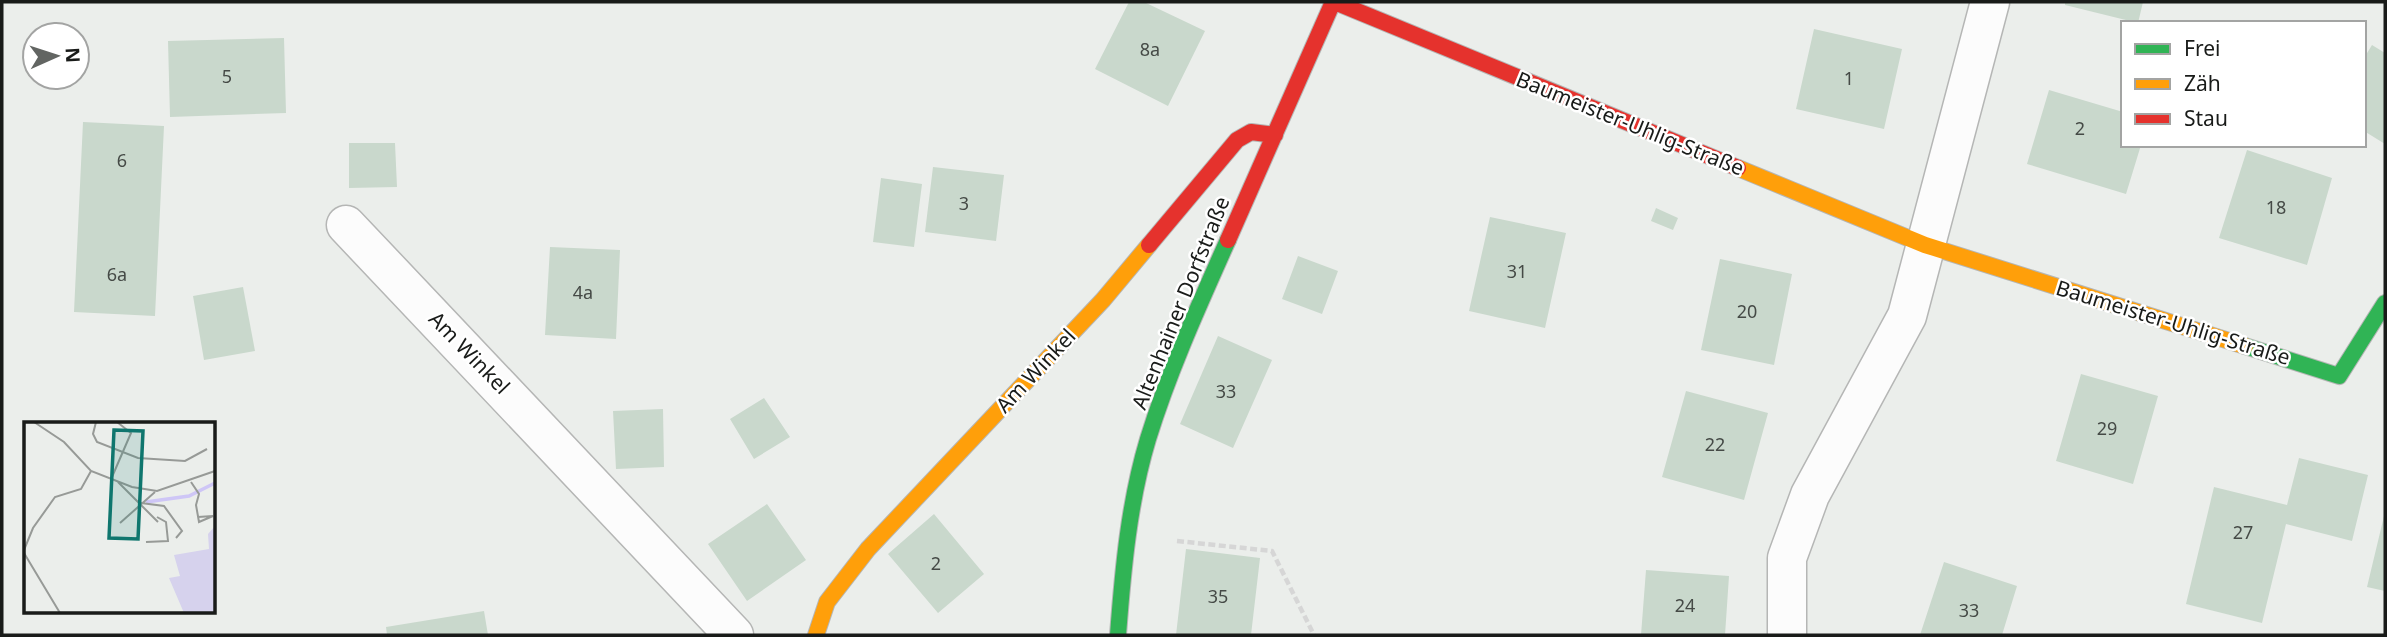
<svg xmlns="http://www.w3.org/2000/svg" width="2387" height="637" font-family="'Noto Sans',sans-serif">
	<rect width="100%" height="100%" fill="#ebeeeb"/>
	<!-- building -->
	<path fill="#c9d8cc" d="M 1129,2 L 1144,2 L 1205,31 L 1168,106 L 1095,69 Z
		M 2065,2 L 2143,2 L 2138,23 L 2065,5 Z
		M 1814,29 L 1902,49 L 1884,129 L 1796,109 Z
		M 284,38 L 286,113 L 170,117 L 168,41 Z
		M 2372,45 L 2385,53 L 2385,144 L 2364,131 L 2364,58 Z
		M 2049,90 L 2123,112 L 2123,145 L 2141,145 L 2126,194 L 2027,164 Z
		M 83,122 L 164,126 L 155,316 L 74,312 Z
		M 349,143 L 395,143 L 397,187 L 349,188 Z
		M 2247,150 L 2332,178 L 2307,265 L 2219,238 Z
		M 933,167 L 1004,175 L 996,241 L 925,232 Z
		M 881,178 L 922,184 L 914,247 L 873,242 Z
		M 1656,208 L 1678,218 L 1673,230 L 1651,221 Z
		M 1490,217 L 1566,233 L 1545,328 L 1469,311 Z
		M 550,247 L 620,250 L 616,339 L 545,335 Z
		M 1298,256 L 1338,271 L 1322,314 L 1282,299 Z
		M 1720,259 L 1792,274 L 1774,365 L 1701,350 Z
		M 243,287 L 255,351 L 204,360 L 193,296 Z
		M 1218,336 L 1272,360 L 1233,448 L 1180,424 Z
		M 2081,374 L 2158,396 L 2133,484 L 2056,461 Z
		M 1686,391 L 1768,413 L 1744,500 L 1662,477 Z
		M 764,398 L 790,437 L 754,459 L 730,419 Z
		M 663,409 L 664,467 L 616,469 L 613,411 Z
		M 2299,458 L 2368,475 L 2352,541 L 2286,524 L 2262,623 L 2186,604 L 2214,487 L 2287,505 Z
		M 767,504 L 806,560 L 747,601 L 708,544 Z
		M 934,514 L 984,574 L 938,613 L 888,554 Z
		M 2384,516 L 2385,516 L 2385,591 L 2367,587 Z
		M 1186,549 L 1260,558 L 1251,635 L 1176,635 Z
		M 1944,562 L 2017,586 L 2002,635 L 1920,635 Z
		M 1646,570 L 1729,576 L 1725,635 L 1641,635 Z
		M 484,611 L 488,635 L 387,635 L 386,627 Z"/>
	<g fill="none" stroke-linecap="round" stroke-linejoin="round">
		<defs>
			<path id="street" d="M 346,225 L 734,635
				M 1787,635 L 1787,558 L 1810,495 L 1907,316 L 1990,2"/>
			<path id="fast" d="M 2245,346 L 2339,376 L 2385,303
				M 1118,635 C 1123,569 1129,502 1148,439 C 1169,371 1199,305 1228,240"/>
			<path id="slow" d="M 1738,168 L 1925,245 L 2245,346
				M 816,635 L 827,602 L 868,549 L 1103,300 L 1149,245"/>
			<path id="jam" d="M 1335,2 L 1738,168
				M 1228,240 L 1333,2
				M 1149,245 L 1237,140 L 1251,132 L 1275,135"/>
		</defs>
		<!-- street casing -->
		<use href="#street" stroke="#b5b6b5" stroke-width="41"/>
		<!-- fast casing -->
		<use href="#fast" stroke="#b5b6b5" stroke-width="18"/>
		<!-- slow casing -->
		<use href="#slow" stroke="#b5b6b5" stroke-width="18"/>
		<!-- jam casing -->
		<use href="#jam" stroke="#b5b6b5" stroke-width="18"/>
		<!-- path -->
		<path stroke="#d6d6d6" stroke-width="4.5" stroke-dasharray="7 3.5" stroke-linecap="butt" d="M 1177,541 L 1272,551 L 1314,635"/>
		<!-- street -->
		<use href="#street" stroke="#fcfcfc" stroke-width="38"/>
		<!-- fast -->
		<use href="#fast" stroke="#30b455" stroke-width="16"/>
		<!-- slow -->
		<use href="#slow" stroke="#ff9f0a" stroke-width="16"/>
		<!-- jam -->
		<use href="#jam" stroke="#e5322d" stroke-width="16"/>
	</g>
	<g text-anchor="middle" stroke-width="5" stroke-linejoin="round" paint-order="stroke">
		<!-- number labels -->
		<g font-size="18" fill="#454a46">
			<text x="1150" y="56">8a</text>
			<text x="227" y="83">5</text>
			<text x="1849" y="85">1</text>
			<text x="2080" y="135">2</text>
			<text x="122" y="167">6</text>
			<text x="964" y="210">3</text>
			<text x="2276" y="214">18</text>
			<text x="1517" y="278">31</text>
			<text x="117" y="281">6a</text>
			<text x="583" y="299">4a</text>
			<text x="1747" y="318">20</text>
			<text x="1226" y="398">33</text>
			<text x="2107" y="435">29</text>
			<text x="1715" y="451">22</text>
			<text x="2243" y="539">27</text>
			<text x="936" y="570">2</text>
			<text x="1218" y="603">35</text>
			<text x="1685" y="612">24</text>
			<text x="1969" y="617">33</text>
		</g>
		<!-- street labels -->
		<g font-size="21" fill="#191b19" stroke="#fff">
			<text transform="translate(1630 124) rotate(22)" y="7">Baumeister-Uhlig-Straße</text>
			<text transform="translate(1181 303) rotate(-68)" y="7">Altenhainer Dorfstraße</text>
			<text transform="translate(2173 323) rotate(17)" y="7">Baumeister-Uhlig-Straße</text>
			<text transform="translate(469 353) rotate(46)" y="7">Am Winkel</text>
			<text transform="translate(1036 371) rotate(-47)" y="7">Am Winkel</text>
		</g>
	</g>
	<!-- overview -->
	<g transform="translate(24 422)">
		<rect width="191" height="191" fill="#ebeeeb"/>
		<path d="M 191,104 L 191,191 L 160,191 L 145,156 L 156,154 L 150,133 L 185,127 L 184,112 Z" fill="#d6d2ed"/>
		<path fill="none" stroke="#cec6f6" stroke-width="3.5" d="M 122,80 L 165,74 L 191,61"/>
		<path fill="none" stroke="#979a97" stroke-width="2" d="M 10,0 L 40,20 L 67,49 L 108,65 L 133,69 L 191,49M 72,0 L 69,12 L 73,20 L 114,36 L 161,39 L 183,27M 88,55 L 107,11 L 93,0M 94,60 L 134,100M 167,60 L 175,72 L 172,83 L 175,100 L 189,94 L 174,95M 117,81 L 140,84 L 158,109 L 152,116M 96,101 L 131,70M 122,120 L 144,119 L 142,100 L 133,95M 0,128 L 9,106 L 31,75 L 57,67 L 67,49M 0,131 L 36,191"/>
		<path fill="#0f766e" fill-opacity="0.15" stroke="#0f766e" stroke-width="3.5" d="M 90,8 L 119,9 L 114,117 L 85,116 Z"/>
		<rect width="191" height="191" fill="none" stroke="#191b19" stroke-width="3.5"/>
	</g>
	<!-- border -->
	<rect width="2387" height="637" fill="none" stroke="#191b19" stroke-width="7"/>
	<!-- legend -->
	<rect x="2121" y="21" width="245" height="126" fill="#ffffff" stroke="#a3a4a3" stroke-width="2"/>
	<rect x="2135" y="44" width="35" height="10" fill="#30b455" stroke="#a3a4a3" stroke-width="2"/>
	<text x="2184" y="56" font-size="21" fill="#191b19">Frei</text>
	<rect x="2135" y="79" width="35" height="10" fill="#ff9f0a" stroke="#a3a4a3" stroke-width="2"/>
	<text x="2184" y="91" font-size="21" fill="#191b19">Zäh</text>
	<rect x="2135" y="114" width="35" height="10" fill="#e5322d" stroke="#a3a4a3" stroke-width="2"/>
	<text x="2184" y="126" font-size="21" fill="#191b19">Stau</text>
	<!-- north arrow -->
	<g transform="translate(56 56) rotate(87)"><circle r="33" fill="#ffffff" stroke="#a3a4a3" stroke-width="2"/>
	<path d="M0-5L12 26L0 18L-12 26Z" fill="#626562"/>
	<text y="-10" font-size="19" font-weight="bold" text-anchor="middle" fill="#191b19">N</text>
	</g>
</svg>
